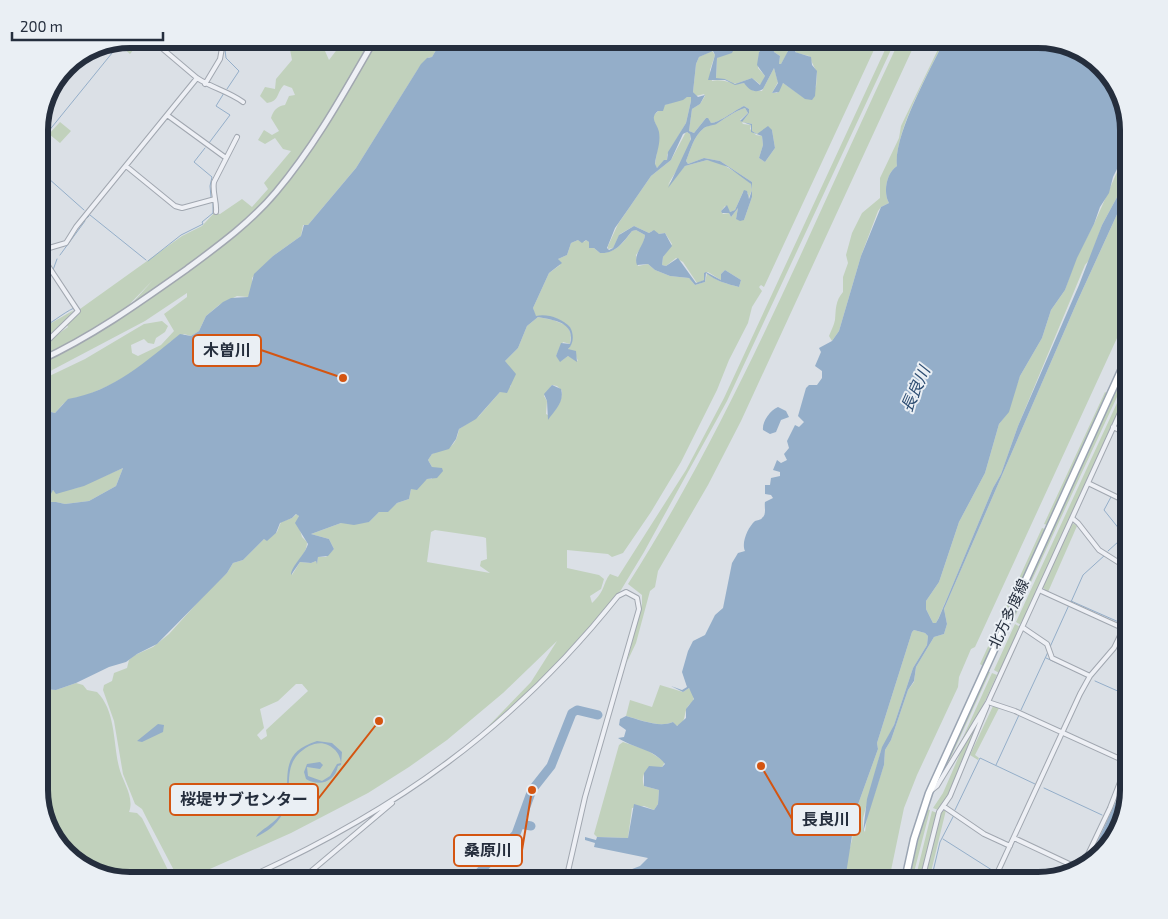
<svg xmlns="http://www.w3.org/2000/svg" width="1168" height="919" font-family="'Exo 2','Noto Sans JP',sans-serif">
	<rect width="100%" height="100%" fill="#dbe0e6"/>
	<!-- green -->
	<path fill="#c1d1bc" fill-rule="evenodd" d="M 130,39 L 142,39 L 130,54 L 121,46 Z
		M 288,39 L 336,39 L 325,51 L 329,60 L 345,39 L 373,39 C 342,94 301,167 256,211 C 217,249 170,278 126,310 L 153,280 L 120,314 L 76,341 L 39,359 L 39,354 L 47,350 L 44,344 L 68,327 L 67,325 L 80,309 L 182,236 L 202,226 L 214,213 L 220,214 L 242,199 L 252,207 L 268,189 L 264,183 L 291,151 L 283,149 L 275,138 L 265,144 L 258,140 L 264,130 L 272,135 L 279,131 L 271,118 C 273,111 277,106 285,105 L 289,96 L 295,95 L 292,88 L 284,85 C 276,93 280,101 267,103 L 260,96 L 265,87 L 275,89 L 276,79 L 292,60 Z
		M 377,39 L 436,39 L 439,45 L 432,57 L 429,57 L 418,69 L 356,168 L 308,225 L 303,225 L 301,236 L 273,256 L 252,278 L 252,289 L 248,297 L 237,296 L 219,305 L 206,316 L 199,331 L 191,336 L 184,334 L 170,342 L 156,356 L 133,372 L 110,385 L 83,397 L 74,398 L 63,404 L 55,413 L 39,409 L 39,381 L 85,359 L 144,324 L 162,321 L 168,326 L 165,332 L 156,338 L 154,344 L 148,343 L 144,339 L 131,345 L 132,353 L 138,356 L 161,345 L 174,331 L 164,314 L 187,297 L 187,293 L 145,321 L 39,377 L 39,363 L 80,344 L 142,304 L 207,257 L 255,217 L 289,181 Z
		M 739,39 L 781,39 L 788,52 L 781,64 L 779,64 L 780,56 L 774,52 L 774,47 L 769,44 L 759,52 L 758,68 L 765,76 L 761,85 L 752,78 L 735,84 L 725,79 L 716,79 L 717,58 L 734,47 Z
		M 810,39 L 879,39 L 764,287 L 761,285 L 759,287 L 762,291 L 752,307 L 748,323 L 729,360 L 717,390 L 681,462 L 651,512 L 623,553 L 612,557 L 608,554 L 567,550 L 567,568 L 599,575 L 604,579 L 601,589 L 590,596 L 592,603 C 606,590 602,585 610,574 L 618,577 L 686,470 L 724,398 L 890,39 L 896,39 L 727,401 L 644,552 L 621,590 L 600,616 L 522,700 L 476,739 L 531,682 L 557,641 L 503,693 L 447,740 L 409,767 L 368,793 L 291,833 L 185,880 L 179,880 L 146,817 L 142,809 L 135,804 L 123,774 L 114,721 L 103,690 L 104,685 L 112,681 L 114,673 L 127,668 L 129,660 L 135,655 L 153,647 L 169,634 L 209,590 L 227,573 L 233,563 L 243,560 L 264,539 L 267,540 L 277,532 L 281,522 L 292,518 L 297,514 L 299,516 L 296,524 L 299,526 L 302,537 L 307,542 C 307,556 294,561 292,575 L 300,562 L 311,563 L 316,561 L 317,563 L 318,557 L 326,557 L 334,549 L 329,539 L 311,534 L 341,523 L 369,522 L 379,512 L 387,512 L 397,503 L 409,499 L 411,489 L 427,479 L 432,479 L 432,467 L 428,460 L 432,454 C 447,446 455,451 459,429 L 479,416 L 500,392 L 511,386 L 505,361 L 518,348 L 527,326 L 538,317 L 553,320 L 568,326 L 571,335 L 570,344 L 563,342 L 556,356 L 561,361 L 568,356 L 578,361 L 575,354 L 568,349 C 574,342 572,336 570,327 L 556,318 L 535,316 L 533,308 L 549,273 L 560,265 L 558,259 L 567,255 L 571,243 L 578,240 L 584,242 L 586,240 L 589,242 L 589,248 L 594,248 L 600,253 C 616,253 623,243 632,231 L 636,230 L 645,235 L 643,245 L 636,255 L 638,266 L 648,264 L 655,270 L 670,276 L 689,278 L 695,285 L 705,282 L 707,273 C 716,281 727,284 739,287 L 741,280 L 725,270 L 721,274 L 721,280 L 708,272 L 704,273 L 704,280 L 697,283 L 683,262 L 676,258 L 666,266 L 662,265 L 663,257 L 672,244 L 665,233 L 659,234 L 652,231 L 649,233 L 634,226 L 620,234 L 613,248 L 608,249 L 608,246 L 618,224 L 651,176 L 671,160 L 686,132 L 690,133 C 694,149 675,171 668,185 L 685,166 L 707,160 L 720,163 L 742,176 L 751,184 L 752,190 L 748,199 L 748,193 L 743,192 L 735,210 L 730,212 L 725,206 L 721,211 L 723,214 L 729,213 L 731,217 L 738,208 L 736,219 L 744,220 L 752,197 L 752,182 L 720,161 L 704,158 L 688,164 L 686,161 C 691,149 693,137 704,128 C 708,125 714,125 718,123 C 727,117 735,111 745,108 L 748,113 L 740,120 L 743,124 L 751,125 L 750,129 L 756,135 L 762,136 L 763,145 L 759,158 L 765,162 L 775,148 L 772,130 L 757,134 L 752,131 L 752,124 L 741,122 L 749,113 L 749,109 L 744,106 C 735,110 719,123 711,123 L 706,118 L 694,133 L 689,131 L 692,109 L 700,104 L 705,96 L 704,94 L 696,96 L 693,92 L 696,64 L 699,57 L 712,51 L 715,55 L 710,70 L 712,81 C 724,78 733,86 744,83 L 754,91 L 762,91 L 774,68 L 778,82 L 772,93 L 777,93 L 783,83 L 803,97 L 816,87 L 817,73 L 809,56 L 797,53 L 795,51 L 799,45 ZM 552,385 L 557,386 L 562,391 C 562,401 557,409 550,416 L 546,414 L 547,401 L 544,396 ZM 435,530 L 483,537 L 486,538 L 487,559 L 481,561 L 480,566 L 490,573 L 427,562 L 431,532 ZM 296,684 L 302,684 L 308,691 L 266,730 L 267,736 L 261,740 L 257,735 L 264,728 L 260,709 L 278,701 Z
		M 900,39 L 917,39 L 741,421 L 708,485 L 658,571 L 655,587 L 650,591 L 636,643 L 627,662 L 642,604 L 642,595 L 628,584 C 737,413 813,222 900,39 Z
		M 943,39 L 945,39 C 929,72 894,132 897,166 C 886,173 883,193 889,203 L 881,207 L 878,211 L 861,256 L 839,331 L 832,341 L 829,336 C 831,331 834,325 835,320 C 836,310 835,301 843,292 L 843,277 L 848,263 L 846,255 L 852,233 L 862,213 L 880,198 L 880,178 L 899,138 L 901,126 Z
		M 687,97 L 691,97 L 691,101 L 686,123 L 667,155 L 667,160 L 657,168 L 655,165 C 657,148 662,134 653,119 L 654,115 L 665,105 Z
		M 60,122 L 71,131 L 60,143 L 49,134 Z
		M 1129,145 L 1129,175 L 1102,225 L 1090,259 L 1085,265 L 1018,426 L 1001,474 L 993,488 L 946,601 C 942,608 940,617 936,623 L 933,623 L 926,609 L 926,601 L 939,582 L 959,522 L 985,473 L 999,424 L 1006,415 L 1020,376 L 1042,338 L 1051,310 L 1065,290 L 1076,258 L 1094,224 Z
		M 1129,188 L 1129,312 L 975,647 L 971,649 L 959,677 L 958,687 L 917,775 L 904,808 L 889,880 L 841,880 L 852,840 L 856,810 L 878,749 L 877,743 L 912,632 L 914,630 L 925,633 L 928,636 L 927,645 L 913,668 L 894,725 L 881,751 L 863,818 L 863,829 L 865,832 L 867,816 L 884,765 L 885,750 L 891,740 L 908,690 L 914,682 L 916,667 L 934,637 L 944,634 L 947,624 L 944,609 L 1077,302 Z
		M 74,310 L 59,327 L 60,329 L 39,346 L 39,330 Z
		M 1129,362 L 1129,371 L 1013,621 L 1010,619 Z
		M 1129,377 L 1129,388 L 1021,625 L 1016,622 Z
		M 1105,392 L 1107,393 L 1047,525 L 1044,524 Z
		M 1129,397 L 1129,415 L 1123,430 L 1117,427 L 1117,424 Z
		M 123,468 L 116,486 L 89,501 L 65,504 L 56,502 L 39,502 L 39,498 L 51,494 L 52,491 L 77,488 Z
		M 1073,523 L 1077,526 L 1048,592 L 1042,587 Z
		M 1042,528 L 1045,529 L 983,666 L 980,664 Z
		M 1015,624 L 1020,627 L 999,673 L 994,670 Z
		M 986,671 L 990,672 L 951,757 L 935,784 Z
		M 992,673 L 997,675 L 981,710 L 960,744 Z
		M 76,683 L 83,685 L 87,690 L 97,692 C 116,711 113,743 119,767 C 122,781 135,797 129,812 L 137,813 L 142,818 L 173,880 L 130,880 L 70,858 L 48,829 L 39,795 L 39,693 L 43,689 L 56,690 Z
		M 660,685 L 683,692 L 689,688 L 694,696 L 693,701 C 691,704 688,705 687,708 C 683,716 687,722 676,726 L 673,722 C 659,728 642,720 626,716 L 630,700 L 652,707 Z
		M 993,706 L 999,708 L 975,755 L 979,758 L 978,760 L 970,755 Z
		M 983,715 L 948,796 L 938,810 L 933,808 L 943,793 L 962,749 Z
		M 623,742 L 647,750 L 665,762 L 662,767 L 650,767 C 644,772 641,777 644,786 L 659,790 L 658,804 L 654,810 L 644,806 L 632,808 L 628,838 L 597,837 L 594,834 L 619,745 Z
		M 926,809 L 930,810 L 912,880 L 908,880 Z
		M 946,810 L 929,880 L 924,880 L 941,812 Z
		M 932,811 L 937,813 L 920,880 L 915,880 Z"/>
	<!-- water -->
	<path fill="#94aec9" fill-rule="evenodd" d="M 436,39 L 739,39 L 732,53 L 717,58 L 716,78 L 725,79 L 735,84 L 752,78 L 760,85 L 765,76 L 757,65 L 759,52 L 768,44 L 773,45 L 774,52 L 780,56 L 779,64 L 781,64 L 788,51 L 781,39 L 789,39 L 794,46 L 796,39 L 810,39 L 809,42 L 799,45 L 795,52 L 811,57 L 812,65 L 817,71 L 815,96 L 812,100 L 805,99 L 783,83 L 779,92 L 772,93 L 778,83 L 774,68 L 763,89 C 755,94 749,90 744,83 L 735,85 L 725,80 L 708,80 L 715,55 L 713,51 L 699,57 L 696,64 L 693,92 L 698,97 L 705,95 L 700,104 L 692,109 L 689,131 L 694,133 L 706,118 L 708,118 L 711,123 C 719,123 735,110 744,106 L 749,109 L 749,113 L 742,122 L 752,124 L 752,131 L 757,134 L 768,126 L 772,130 L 775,148 L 765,162 L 759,158 L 763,145 L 762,136 L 751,132 L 751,125 L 740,121 L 748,113 L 745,108 C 735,111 727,117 718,123 C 714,126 708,125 704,128 C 693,137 691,149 686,161 L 688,164 L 704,158 L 720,161 L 752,182 L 752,197 L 744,220 L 740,221 L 736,219 L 738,208 L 731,217 L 729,213 L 722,213 L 721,211 L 727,205 L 730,212 L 735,210 L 744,190 L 747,191 L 749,199 L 752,190 L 751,184 L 728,167 L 707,160 L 685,166 L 668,188 L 691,139 L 690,134 L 687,132 L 683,134 L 671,160 L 651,176 L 629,208 L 615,228 L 607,248 L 609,250 L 613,248 L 619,235 L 634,226 L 649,233 L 654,230 L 659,234 L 665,233 L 672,246 L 663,257 L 662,265 L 666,266 L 678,258 L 696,283 L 704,280 L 704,273 L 706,272 L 721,280 L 721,274 L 725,270 L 741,280 L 739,287 C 727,284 716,281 706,273 L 705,282 L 695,285 L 689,278 L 670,276 L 655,270 L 648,264 L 637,265 C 633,254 644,246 645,235 L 636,230 L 632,231 C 623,242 616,254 600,253 L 594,248 L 589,248 L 589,242 L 586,240 L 582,243 L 578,240 L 571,243 L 567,255 L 558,259 L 562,263 L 549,273 L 533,308 L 536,316 C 546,313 562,318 570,327 C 574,334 574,344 568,349 L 576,351 L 577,362 L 568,356 L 560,362 L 556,356 L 561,343 L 570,344 C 576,322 553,320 538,317 L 527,326 L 518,348 L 505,361 L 516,374 L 507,393 L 500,392 L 476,419 L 459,429 L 456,439 L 449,449 L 432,454 L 428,460 L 432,467 L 442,468 L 443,471 L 437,478 L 427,479 L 417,490 L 411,489 L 409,499 L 397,503 L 388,512 L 379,512 L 369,522 L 354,525 L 341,523 L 311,534 L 329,539 L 334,549 L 328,556 L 318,557 L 317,564 L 316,561 L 311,563 L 300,562 L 291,575 C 291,566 305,555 308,544 L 295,523 L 299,516 L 296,514 L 292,518 L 280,523 L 276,533 L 267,541 L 264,539 L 243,560 L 233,563 L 227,573 L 157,644 L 137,654 L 126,662 L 109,667 L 76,683 L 56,690 L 43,689 L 39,693 L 39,514 L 47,514 L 49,511 L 46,508 L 39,509 L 39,502 L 56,502 L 65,504 L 89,501 L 116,486 L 123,468 L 84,486 L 56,494 L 53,490 L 51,494 L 39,498 L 39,409 L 55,413 L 68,399 C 114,391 145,362 180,334 L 191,336 L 199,331 L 206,316 L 223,302 L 231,298 L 248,297 L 254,274 L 273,256 L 301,236 L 304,225 L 308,225 L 356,168 L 421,64 L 427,58 L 432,57 L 439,45 ZM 687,97 L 691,97 L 691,101 L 686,123 L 668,152 L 667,160 L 664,160 L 657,168 L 655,164 C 656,153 661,144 659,132 C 657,123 649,118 658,111 L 663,111 L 665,105 L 683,100 Z
		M 945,39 L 1038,39 L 1098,61 L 1120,90 L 1129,130 L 1129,145 L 1113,177 L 1109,193 L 1100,207 L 1094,224 L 1077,258 L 1065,290 L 1051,310 L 1042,338 L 1020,376 L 1009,412 L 999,424 L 985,473 L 959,522 L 939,582 L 926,601 L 926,609 L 933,623 L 936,623 C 940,617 942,609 946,601 L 993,488 L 1001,474 L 1018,426 L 1079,285 L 1102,225 L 1129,175 L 1129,188 L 1077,302 L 944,609 L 947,624 L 944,634 L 934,637 L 916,667 L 914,681 L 908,690 L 891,740 L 885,750 L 884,765 L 863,832 L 867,799 L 882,747 L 894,725 L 913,668 L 927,645 L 928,636 L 925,633 L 914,630 L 912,632 L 877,743 L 878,749 L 856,810 L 846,874 L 840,877 L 841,880 L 627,880 L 627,871 L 640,866 L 648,858 L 594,847 L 595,843 L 585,840 L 585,837 L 596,840 L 597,837 L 628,838 L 634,804 L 654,810 L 658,804 L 659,790 L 644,786 L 644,773 L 649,766 L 662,767 L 665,764 C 654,749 633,748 618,738 L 624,737 L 626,730 L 619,725 L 620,719 L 626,716 C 641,720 659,728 673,722 L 677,726 L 686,718 L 686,709 L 694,699 L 689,688 L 683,692 L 671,686 L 682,690 L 687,687 L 682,672 L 688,651 L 693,641 L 705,635 L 715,615 L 723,608 L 732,563 L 738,553 L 745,551 C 741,543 748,527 755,521 C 757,520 761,520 762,518 C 767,514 764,507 765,502 L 773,498 L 771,495 L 765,494 L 765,485 L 770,485 L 771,478 L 780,476 L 780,472 L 773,470 L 777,460 L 781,463 L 787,460 L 784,454 L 789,448 L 787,441 L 795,425 L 799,427 L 804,422 L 798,416 L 806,388 L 809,385 L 817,385 L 822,378 L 822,371 L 815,366 L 821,352 L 819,348 L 832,341 L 839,331 L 861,256 L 881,207 L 889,203 C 883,193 886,173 897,166 C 893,136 930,70 945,39 Z
		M 552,385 L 561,389 C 565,402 554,411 548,420 L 547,401 L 544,394 Z
		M 778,407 L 786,411 L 789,417 L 781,420 L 776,432 L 770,434 L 763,430 C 762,422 770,410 778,407 Z
		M 158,724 L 164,725 L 163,732 L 142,742 L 137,741 Z
		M 317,741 L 332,743 L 342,752 L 341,765 L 338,766 C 335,782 319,787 306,779 L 304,772 L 307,764 L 320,762 L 323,765 L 320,769 L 307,767 L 308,776 L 322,781 L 330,776 L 337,764 L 341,763 C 340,755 336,749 328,745 C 322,742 315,743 309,746 C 277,764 297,790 282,815 C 276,825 267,832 256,837 C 259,830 277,823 282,811 C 295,783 273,755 317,741 Z"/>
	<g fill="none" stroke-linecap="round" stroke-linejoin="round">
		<!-- stream -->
		<path stroke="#94aec9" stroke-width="1" d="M 227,89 L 239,71 L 226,58 L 225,50 L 234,39
			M 39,143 L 121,42
			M 209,143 L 230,115 L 216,106 L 224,93
			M 205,148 L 194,162 L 212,177 L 210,186 L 211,197
			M 39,170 L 84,210
			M 90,215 L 146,260
			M 87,218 L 89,216
			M 60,255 L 85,221
			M 148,261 L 181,235 L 203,224 L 202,222 L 213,213 L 213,202
			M 53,270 L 57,259
			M 39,329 C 53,323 61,314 74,308
			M 1124,428 L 1129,418
			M 1111,497 L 1104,510 L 1124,535
			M 1108,551 L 1129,532
			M 1071,601 L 1121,623
			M 1071,602 L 1083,575 L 1105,555
			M 1050,647 L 1069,605
			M 1046,658 L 1084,675
			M 1095,681 L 1129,696
			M 1021,710 L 1048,652
			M 996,765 L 1019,715
			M 1044,788 L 1102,815
			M 955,810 L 980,758 L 1035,784
			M 1108,817 L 1113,820
			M 943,839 L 995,872
			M 1005,872 L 1015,877 L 1016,880
			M 931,880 L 940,842 L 954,815"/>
		<!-- river -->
		<path stroke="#94aec9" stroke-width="9" d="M 520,824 L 531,826
			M 1095,858 L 1129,784
			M 472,880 L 516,834 L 532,790 L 551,766 L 572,713 L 577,710 L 598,715"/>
		<defs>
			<path id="minor" d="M 151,39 L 197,78 C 212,88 228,91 243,102
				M 272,39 L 277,43
				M 205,84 L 220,59 L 222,48 L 229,39
				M 167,115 L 226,158
				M 126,166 L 175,206 L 182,208 L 215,199
				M 216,212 C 217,201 212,192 214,182 L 237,137
				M 39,251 L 66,243 L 76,227 L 197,78
				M 39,349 L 78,311 L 39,252
				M 1113,427 L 1129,435
				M 1088,483 L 1129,503
				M 1072,518 L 1078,523 L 1099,550 L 1129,569
				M 1039,590 L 1129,631
				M 1022,627 L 1047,644 L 1052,658 L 1090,676
				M 988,702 L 1015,711 L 1129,763
				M 932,790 L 937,786 L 988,702 L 1129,393
				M 943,806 L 984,834 L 1010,846
				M 1014,838 L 1080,869
				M 1081,869 L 1110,808 L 1129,759
				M 243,880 C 396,811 512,729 618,596 L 626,592 L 637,598 L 639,609 L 585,797 L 566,880
				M 294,880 L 309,873 L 392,803
				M 561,880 L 566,874
				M 922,880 L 939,812 L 950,796 L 987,706
				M 994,880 L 1080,694 L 1090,676 L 1114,648 L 1129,617"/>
			<path id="tertiary" d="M 39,361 C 93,336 139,303 187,269 C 218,246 251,222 276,192 C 315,146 345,91 375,39"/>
			<path id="primary" d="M 905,880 L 914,839 L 929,793 L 1129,353"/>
		</defs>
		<!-- minor casing -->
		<use href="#minor" stroke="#a1a7b0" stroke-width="6"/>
		<!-- tertiary casing -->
		<use href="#tertiary" stroke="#a1a7b0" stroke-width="8"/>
		<!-- primary casing -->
		<use href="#primary" stroke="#9aa4b2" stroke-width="9"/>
		<!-- minor -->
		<use href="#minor" stroke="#eef0f5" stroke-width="4"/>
		<!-- tertiary -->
		<use href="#tertiary" stroke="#eef0f5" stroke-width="5"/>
		<!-- primary -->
		<use href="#primary" stroke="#fff" stroke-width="6"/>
	</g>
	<g text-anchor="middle" stroke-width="4" stroke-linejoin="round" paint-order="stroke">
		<!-- street labels -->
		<g font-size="15" fill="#252e3d" stroke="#eaeff4">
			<text transform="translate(1009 614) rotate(-65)" y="5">北方多度線</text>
		</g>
		<!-- water labels -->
		<g font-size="16" font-style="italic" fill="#2d4d72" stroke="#eaeff4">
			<text transform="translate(915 389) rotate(-66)" y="6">長良川</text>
		</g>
	</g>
	<!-- crop -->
	<path d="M0 0H1168V919H0ZM130 48H1038A82 82 0 0 1 1120 130V790A82 82 0 0 1 1038 872H130A82 82 0 0 1 48 790V130A82 82 0 0 1 130 48Z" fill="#eaeff4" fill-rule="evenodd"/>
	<path fill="none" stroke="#252e3d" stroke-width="6" d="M130 48H1038A82 82 0 0 1 1120 130V790A82 82 0 0 1 1038 872H130A82 82 0 0 1 48 790V130A82 82 0 0 1 130 48Z"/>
	<!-- callouts -->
	<path fill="none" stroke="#d45511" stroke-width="2" d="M343 378L261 350M379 721L318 799M761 766L792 819M532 790L522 850"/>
	<g fill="#d45511" stroke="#eaeff4" stroke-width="2">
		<circle cx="343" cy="378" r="5"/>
		<circle cx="379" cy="721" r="5"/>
		<circle cx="761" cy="766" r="5"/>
		<circle cx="532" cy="790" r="5"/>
	</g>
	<g fill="#eaeff4" stroke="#d45511" stroke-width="2">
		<rect x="193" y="335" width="68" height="31" rx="5"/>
		<rect x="170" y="784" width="148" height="31" rx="5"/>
		<rect x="792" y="804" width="68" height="31" rx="5"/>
		<rect x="454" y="835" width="68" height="31" rx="5"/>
	</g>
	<g font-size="16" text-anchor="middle" font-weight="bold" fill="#252e3d">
		<text x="227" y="356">木曽川</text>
		<text x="244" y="805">桜堤サブセンター</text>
		<text x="826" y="825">長良川</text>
		<text x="488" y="856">桑原川</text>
	</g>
	<!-- scale -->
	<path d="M12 32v8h151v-8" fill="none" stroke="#252e3d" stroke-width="2.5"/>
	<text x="20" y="32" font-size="15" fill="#252e3d" stroke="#eaeff4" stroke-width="4" paint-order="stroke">200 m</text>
</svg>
